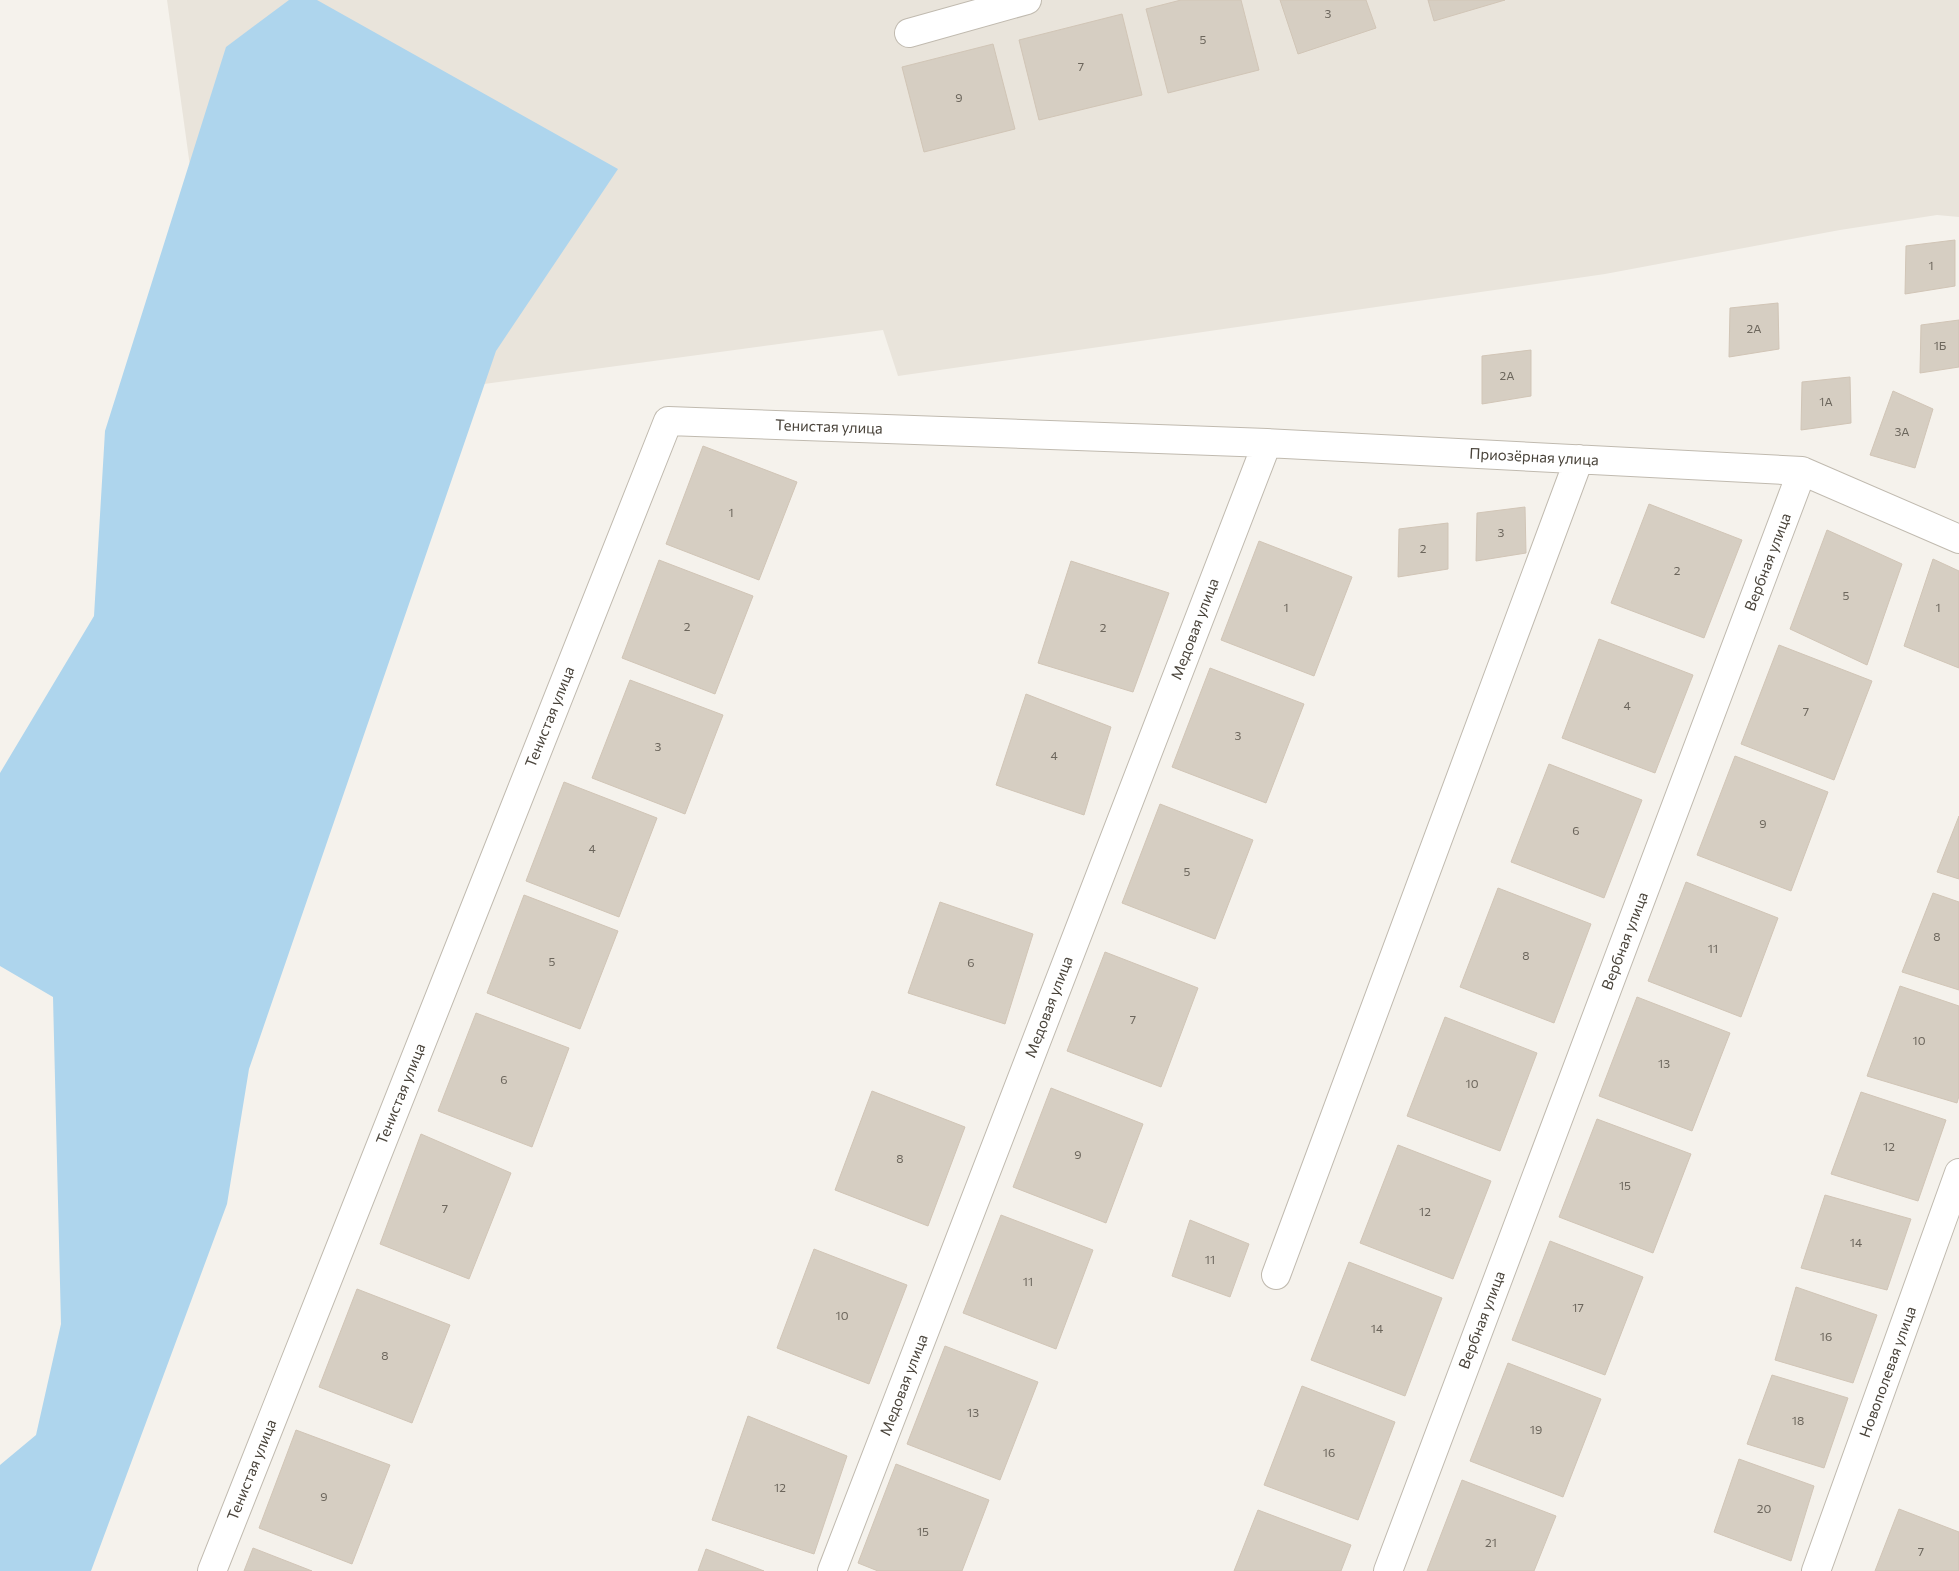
<svg xmlns="http://www.w3.org/2000/svg" width="1959" height="1571" font-family="Commissioner,sans-serif">
	<rect width="100%" height="100%" fill="#f5f2ec"/>
	<!-- residential -->
	<path fill="#e9e4db" d="M 167,0 L 1959,0 L 1959,217 L 1937,215 L 1840,230 L 1605,274 L 898,376 L 883,330 L 225,419 Z"/>
	<!-- water -->
	<path fill="#aed5ed" d="M 289,0 L 317,0 L 618,169 L 496,351 L 249,1069 L 227,1204 L 91,1571 L 0,1571 L 0,1465 L 36,1435 L 61,1324 L 53,997 L 0,966 L 0,773 L 94,616 L 105,431 L 226,47 Z"/>
	<!-- building -->
	<path fill="#d6cec2" stroke="#d1c5b6" d="M 1181,0 L 1241,0 L 1259,70 L 1168,93 L 1146,9 Z
		M 1280,0 L 1366,0 L 1376,28 L 1298,54 Z
		M 1428,0 L 1505,0 L 1434,21 Z
		M 1122,14 L 1142,95 L 1039,120 L 1019,40 Z
		M 993,44 L 1015,129 L 924,152 L 902,67 Z
		M 1955,240 L 1955,286 L 1905,294 L 1906,246 Z
		M 1778,303 L 1779,349 L 1729,357 L 1730,308 Z
		M 1959,320 L 1959,367 L 1920,373 L 1921,325 Z
		M 1531,350 L 1531,396 L 1482,404 L 1482,356 Z
		M 1850,377 L 1851,423 L 1801,430 L 1802,382 Z
		M 1893,391 L 1933,409 L 1915,468 L 1870,455 Z
		M 703,446 L 797,482 L 759,580 L 666,544 Z
		M 1649,504 L 1742,540 L 1704,638 L 1611,603 Z
		M 1525,507 L 1526,553 L 1476,561 L 1477,513 Z
		M 1448,523 L 1448,569 L 1398,577 L 1399,529 Z
		M 1827,530 L 1902,564 L 1867,665 L 1790,629 Z
		M 1259,541 L 1352,577 L 1314,676 L 1221,640 Z
		M 1933,559 L 1959,571 L 1959,668 L 1904,646 Z
		M 659,560 L 753,596 L 715,694 L 622,658 Z
		M 1071,561 L 1169,593 L 1133,692 L 1038,663 Z
		M 1599,639 L 1693,675 L 1655,773 L 1562,738 Z
		M 1779,645 L 1872,681 L 1834,780 L 1741,744 Z
		M 1210,668 L 1304,704 L 1266,803 L 1172,767 Z
		M 630,680 L 723,715 L 685,814 L 592,778 Z
		M 1026,694 L 1111,727 L 1084,815 L 996,785 Z
		M 1735,756 L 1828,792 L 1791,891 L 1697,855 Z
		M 1549,764 L 1642,800 L 1604,898 L 1511,862 Z
		M 564,782 L 657,818 L 619,917 L 526,881 Z
		M 1160,804 L 1253,840 L 1215,939 L 1122,903 Z
		M 1959,816 L 1959,879 L 1937,872 Z
		M 1686,882 L 1778,918 L 1741,1017 L 1648,981 Z
		M 1498,888 L 1591,924 L 1554,1023 L 1460,987 Z
		M 1933,893 L 1959,902 L 1959,990 L 1902,972 Z
		M 524,895 L 618,931 L 580,1029 L 487,993 Z
		M 940,902 L 1033,934 L 1005,1024 L 908,993 Z
		M 1105,952 L 1198,988 L 1161,1087 L 1067,1051 Z
		M 1900,986 L 1959,1006 L 1959,1096 L 1957,1103 L 1867,1076 Z
		M 1637,997 L 1730,1033 L 1692,1131 L 1599,1096 Z
		M 476,1013 L 569,1048 L 532,1147 L 438,1111 Z
		M 1445,1017 L 1537,1053 L 1500,1151 L 1407,1116 Z
		M 1051,1088 L 1143,1124 L 1106,1223 L 1013,1187 Z
		M 872,1091 L 965,1127 L 928,1226 L 835,1190 Z
		M 1861,1092 L 1946,1120 L 1918,1201 L 1831,1174 Z
		M 1597,1119 L 1691,1154 L 1653,1253 L 1559,1217 Z
		M 421,1134 L 511,1173 L 469,1279 L 380,1244 Z
		M 1398,1145 L 1491,1181 L 1453,1279 L 1360,1243 Z
		M 1825,1195 L 1911,1219 L 1887,1290 L 1801,1268 Z
		M 1001,1215 L 1093,1250 L 1056,1349 L 963,1313 Z
		M 1190,1220 L 1249,1244 L 1230,1297 L 1172,1276 Z
		M 1550,1241 L 1643,1277 L 1605,1375 L 1512,1340 Z
		M 814,1249 L 907,1285 L 869,1384 L 777,1348 Z
		M 1349,1262 L 1442,1298 L 1405,1396 L 1311,1360 Z
		M 1796,1287 L 1877,1315 L 1853,1383 L 1775,1360 Z
		M 357,1289 L 450,1325 L 412,1423 L 319,1387 Z
		M 945,1346 L 1038,1382 L 1000,1480 L 907,1444 Z
		M 1508,1363 L 1601,1399 L 1563,1497 L 1470,1461 Z
		M 1772,1375 L 1848,1398 L 1824,1468 L 1747,1444 Z
		M 1302,1386 L 1395,1422 L 1358,1520 L 1264,1485 Z
		M 748,1416 L 847,1456 L 814,1554 L 712,1520 Z
		M 296,1430 L 390,1465 L 352,1564 L 259,1528 Z
		M 1739,1459 L 1814,1486 L 1791,1561 L 1714,1532 Z
		M 896,1464 L 989,1500 L 962,1571 L 878,1571 L 858,1563 Z
		M 1462,1480 L 1556,1516 L 1534,1571 L 1427,1571 Z
		M 1899,1509 L 1959,1532 L 1959,1571 L 1875,1571 Z
		M 1258,1510 L 1351,1545 L 1341,1571 L 1234,1571 Z
		M 253,1548 L 312,1571 L 244,1571 Z
		M 706,1549 L 764,1571 L 698,1571 Z"/>
	<g fill="none" stroke-linecap="round" stroke-linejoin="round">
		<defs>
			<path id="minor" d="M 909,33 L 1027,0
				M 1276,1275 L 1579,459
				M 212,1571 L 668,421 L 1267,443 L 1802,471
				M 832,1571 L 1267,443
				M 1388,1571 L 1802,471 L 1959,539
				M 1816,1571 L 1959,1173"/>
		</defs>
		<!-- minor casing -->
		<use href="#minor" stroke="#c0baaf" stroke-width="30"/>
		<!-- minor -->
		<use href="#minor" stroke="#fff" stroke-width="28"/>
	</g>
	<g text-anchor="middle" stroke-width="5" stroke-linejoin="round" paint-order="stroke">
		<!-- number labels -->
		<g font-size="12" fill="#6c665c">
			<text x="1328" y="18">3</text>
			<text x="1203" y="44">5</text>
			<text x="1081" y="71">7</text>
			<text x="959" y="102">9</text>
			<text x="1931" y="270">1</text>
			<text x="1754" y="333">2А</text>
			<text x="1940" y="350">1Б</text>
			<text x="1507" y="380">2А</text>
			<text x="1826" y="406">1А</text>
			<text x="1902" y="436">3А</text>
			<text x="731" y="517">1</text>
			<text x="1501" y="537">3</text>
			<text x="1423" y="553">2</text>
			<text x="1677" y="575">2</text>
			<text x="1846" y="600">5</text>
			<text x="1286" y="612">1</text>
			<text x="1938" y="612">1</text>
			<text x="687" y="631">2</text>
			<text x="1103" y="632">2</text>
			<text x="1627" y="710">4</text>
			<text x="1806" y="716">7</text>
			<text x="1238" y="740">3</text>
			<text x="658" y="751">3</text>
			<text x="1054" y="760">4</text>
			<text x="1763" y="828">9</text>
			<text x="1576" y="835">6</text>
			<text x="592" y="853">4</text>
			<text x="1187" y="876">5</text>
			<text x="1937" y="941">8</text>
			<text x="1713" y="953">11</text>
			<text x="1526" y="960">8</text>
			<text x="552" y="966">5</text>
			<text x="971" y="967">6</text>
			<text x="1133" y="1024">7</text>
			<text x="1919" y="1045">10</text>
			<text x="1664" y="1068">13</text>
			<text x="504" y="1084">6</text>
			<text x="1472" y="1088">10</text>
			<text x="1889" y="1151">12</text>
			<text x="1078" y="1159">9</text>
			<text x="900" y="1163">8</text>
			<text x="1625" y="1190">15</text>
			<text x="445" y="1213">7</text>
			<text x="1425" y="1216">12</text>
			<text x="1856" y="1247">14</text>
			<text x="1210" y="1264">11</text>
			<text x="1028" y="1286">11</text>
			<text x="1578" y="1312">17</text>
			<text x="842" y="1320">10</text>
			<text x="1377" y="1333">14</text>
			<text x="1826" y="1341">16</text>
			<text x="385" y="1360">8</text>
			<text x="973" y="1417">13</text>
			<text x="1798" y="1425">18</text>
			<text x="1536" y="1434">19</text>
			<text x="1329" y="1457">16</text>
			<text x="780" y="1492">12</text>
			<text x="324" y="1501">9</text>
			<text x="1764" y="1513">20</text>
			<text x="923" y="1536">15</text>
			<text x="1491" y="1547">21</text>
			<text x="1921" y="1556">7</text>
		</g>
		<!-- street labels -->
		<g font-size="15" fill="#49433a" stroke="#fff">
			<text transform="translate(829 427) rotate(2)" y="5">Тенистая улица</text>
			<text transform="translate(1534 457) rotate(3)" y="5">Приозёрная улица</text>
			<text transform="translate(1768 562) rotate(-69)" y="5">Вербная улица</text>
			<text transform="translate(1195 629) rotate(-69)" y="5">Медовая улица</text>
			<text transform="translate(550 717) rotate(-68)" y="5">Тенистая улица</text>
			<text transform="translate(1625 941) rotate(-69)" y="5">Вербная улица</text>
			<text transform="translate(1049 1007) rotate(-69)" y="5">Медовая улица</text>
			<text transform="translate(401 1094) rotate(-68)" y="5">Тенистая улица</text>
			<text transform="translate(1482 1320) rotate(-69)" y="5">Вербная улица</text>
			<text transform="translate(1888 1372) rotate(-70)" y="5">Новополевая улица</text>
			<text transform="translate(904 1385) rotate(-69)" y="5">Медовая улица</text>
			<text transform="translate(252 1470) rotate(-68)" y="5">Тенистая улица</text>
		</g>
	</g>
</svg>
